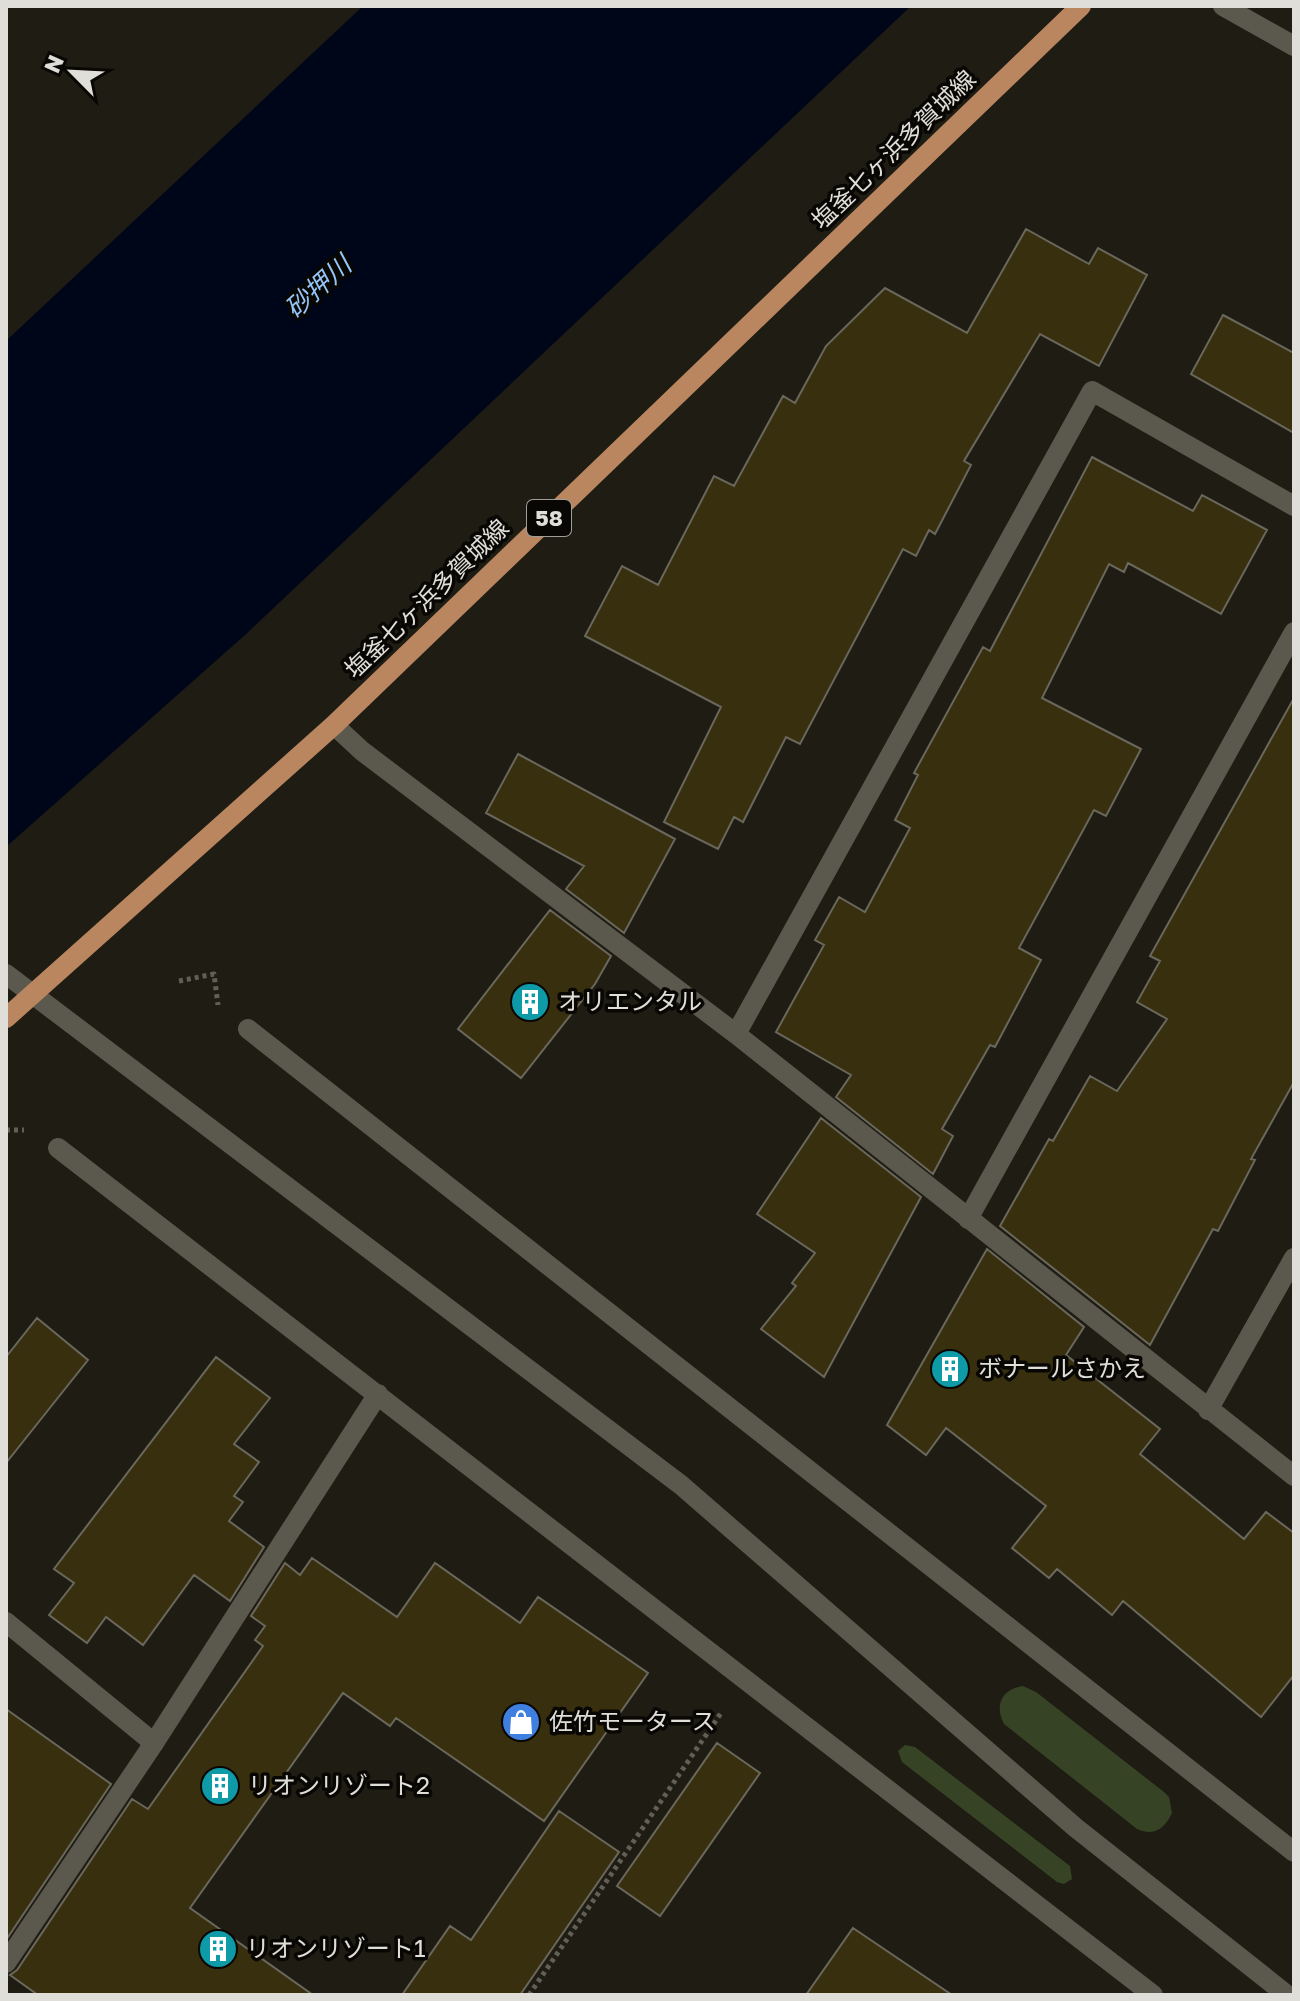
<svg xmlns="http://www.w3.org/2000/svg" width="1300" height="2001" font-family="'Golos Text','Noto Sans JP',sans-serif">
	<rect width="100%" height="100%" fill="#1f1c13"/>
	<!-- green -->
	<path fill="#364325" d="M 1023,1686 L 1036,1692 L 1164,1792 L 1169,1797 L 1172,1813 C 1165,1828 1154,1837 1137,1829 L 1004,1724 C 994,1705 1002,1689 1023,1686 Z
		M 905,1745 L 915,1747 L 1070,1866 L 1072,1879 L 1064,1884 L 1057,1882 L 902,1762 L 898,1751 Z"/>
	<!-- water -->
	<path fill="#000619" d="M 363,6 L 911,6 L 245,635 L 6,847 L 6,341 Z"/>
	<!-- building -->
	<path fill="#382f0f" stroke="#6a675c" stroke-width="2" d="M 1026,229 L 1089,264 L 1098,248 L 1147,275 L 1099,366 L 1040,334 L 964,461 L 971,465 L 935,534 L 929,530 L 916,556 L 903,549 L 800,744 L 786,737 L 743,822 L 734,817 L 718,849 L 664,822 L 721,707 L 585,636 L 622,566 L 658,585 L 714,476 L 734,486 L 783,396 L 795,403 L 826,346 L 885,288 L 967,333 Z
		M 1223,315 L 1294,353 L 1294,433 L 1191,374 Z
		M 1092,457 L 1193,511 L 1202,495 L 1267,530 L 1221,614 L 1128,563 L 1124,572 L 1109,564 L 1042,698 L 1141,749 L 1106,816 L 1094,810 L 1019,948 L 1041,960 L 995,1047 L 990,1045 L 942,1129 L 953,1136 L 933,1174 L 836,1097 L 851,1075 L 776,1032 L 824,945 L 815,940 L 839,897 L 865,912 L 910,828 L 895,820 L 918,775 L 914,773 L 983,647 L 990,651 Z
		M 1294,698 L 1294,1082 L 1251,1159 L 1255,1160 L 1218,1231 L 1213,1229 L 1150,1345 L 1000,1226 L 1049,1139 L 1053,1141 L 1090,1076 L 1117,1091 L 1167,1019 L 1137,1002 L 1160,961 L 1150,956 Z
		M 518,754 L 675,839 L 624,933 L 566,889 L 584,866 L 486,813 Z
		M 550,910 L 611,956 L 595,984 L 521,1078 L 458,1029 Z
		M 821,1118 L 921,1197 L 824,1377 L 761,1329 L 796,1286 L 792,1283 L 815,1253 L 757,1214 Z
		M 987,1249 L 1084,1327 L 1066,1355 L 1160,1429 L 1140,1454 L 1244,1539 L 1266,1512 L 1294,1533 L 1294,1675 L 1261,1717 L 1123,1601 L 1112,1615 L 1057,1569 L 1049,1578 L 1012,1548 L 1046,1506 L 946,1428 L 926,1455 L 887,1425 Z
		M 37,1318 L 88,1360 L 6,1463 L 6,1357 Z
		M 216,1357 L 270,1398 L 234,1444 L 259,1462 L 234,1496 L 243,1502 L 229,1521 L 264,1547 L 230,1601 L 194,1575 L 143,1645 L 106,1617 L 87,1643 L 49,1615 L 74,1583 L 54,1569 Z
		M 312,1558 L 397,1617 L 435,1563 L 520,1623 L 538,1597 L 648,1673 L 544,1821 L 396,1718 L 390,1726 L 343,1693 L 190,1908 L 313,1995 L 38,1995 L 10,1975 L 17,1970 L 132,1799 L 148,1809 L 263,1646 L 255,1640 L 265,1626 L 251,1616 L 285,1563 L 300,1575 Z
		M 6,1709 L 111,1784 L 6,1940 Z
		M 717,1743 L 760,1773 L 660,1916 L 617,1886 Z
		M 559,1811 L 619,1852 L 520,1995 L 402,1995 L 450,1926 L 471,1940 Z
		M 853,1928 L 952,1995 L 806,1995 Z"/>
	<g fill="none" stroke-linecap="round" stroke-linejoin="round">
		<!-- path -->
		<path stroke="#625f57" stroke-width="5" stroke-dasharray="4 4" stroke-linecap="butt" d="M 179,981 L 214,974 L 218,1005
			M 6,1130 L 24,1130
			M 529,1995 L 721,1713"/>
		<!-- service -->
		<path stroke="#5b584d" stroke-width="20" d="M 248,1029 L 1294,1852
			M 58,1148 L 1153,1995
			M 6,1963 L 154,1743 L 378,1394"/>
		<!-- minor -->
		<path stroke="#5b584d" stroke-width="20" d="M 1223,6 L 1294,46
			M 334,725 L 362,751 L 736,1034 L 1294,1476
			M 736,1034 L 1092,391 L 1294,506
			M 968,1219 L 1294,632
			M 1208,1410 L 1294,1258
			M 6,1622 L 154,1743"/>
		<!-- tertiary -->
		<path stroke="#5b584d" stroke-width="20" d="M 6,974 L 681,1485 L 1076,1828 L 1287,1995"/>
		<!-- primary -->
		<path stroke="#b98660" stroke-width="20" d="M 6,1018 L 334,725 L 1081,6"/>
	</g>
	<!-- icons -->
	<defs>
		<symbol id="building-disc" viewBox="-11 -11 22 22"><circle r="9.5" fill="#0f9aa8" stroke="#080704"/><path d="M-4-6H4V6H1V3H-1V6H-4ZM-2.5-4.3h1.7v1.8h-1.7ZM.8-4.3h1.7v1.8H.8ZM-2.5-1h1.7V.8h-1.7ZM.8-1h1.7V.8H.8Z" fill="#fff"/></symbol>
		<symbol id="shop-disc" viewBox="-11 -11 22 22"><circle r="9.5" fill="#3f7fe0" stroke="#080704"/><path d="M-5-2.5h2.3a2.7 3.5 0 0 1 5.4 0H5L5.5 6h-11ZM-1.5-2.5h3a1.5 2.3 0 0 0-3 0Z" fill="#fff"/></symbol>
	</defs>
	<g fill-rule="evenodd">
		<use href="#building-disc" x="508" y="980" width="44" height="44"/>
		<use href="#building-disc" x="928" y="1347" width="44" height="44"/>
		<use href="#shop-disc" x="499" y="1700" width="44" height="44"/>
		<use href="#building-disc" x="198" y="1764" width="44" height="44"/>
		<use href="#building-disc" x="196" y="1927" width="44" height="44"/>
	</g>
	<g text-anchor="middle" stroke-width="7" stroke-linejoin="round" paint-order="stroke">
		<!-- shield labels -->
		<rect fill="#080704" stroke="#9f9e98" stroke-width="2" x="527" y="500" width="44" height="36" rx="6"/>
		<g font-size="22" font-weight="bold" fill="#e0ded8">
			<text x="549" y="526">58</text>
		</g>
		<!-- street labels -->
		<g font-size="24" fill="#e0ded8" stroke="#080704">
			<text transform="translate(894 150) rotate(-44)" y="8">塩釜七ヶ浜多賀城線</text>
			<text transform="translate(427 599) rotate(-44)" y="8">塩釜七ヶ浜多賀城線</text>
		</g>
		<!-- poi labels -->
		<g font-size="24" fill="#e0ded8" stroke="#080704" text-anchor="start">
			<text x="558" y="1010">オリエンタル</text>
			<text x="978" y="1377">ボナールさかえ</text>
			<text x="549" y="1730">佐竹モータース</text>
			<text x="248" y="1794">リオンリゾート2</text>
			<text x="246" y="1957">リオンリゾート1</text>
		</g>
		<!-- water labels -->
		<g font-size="26" font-style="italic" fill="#93c5f9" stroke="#080704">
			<text transform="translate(318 287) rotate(-42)" y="9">砂押川</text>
		</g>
	</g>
	<!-- border -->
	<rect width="1300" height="2001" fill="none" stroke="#e0ded8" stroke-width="16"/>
	<!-- north arrow -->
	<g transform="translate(72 72) rotate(294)" stroke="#080704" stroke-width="6" paint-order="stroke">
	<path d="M0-6L14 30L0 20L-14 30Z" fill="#e0ded8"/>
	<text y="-12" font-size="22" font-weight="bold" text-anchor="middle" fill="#e0ded8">N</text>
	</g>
</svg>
